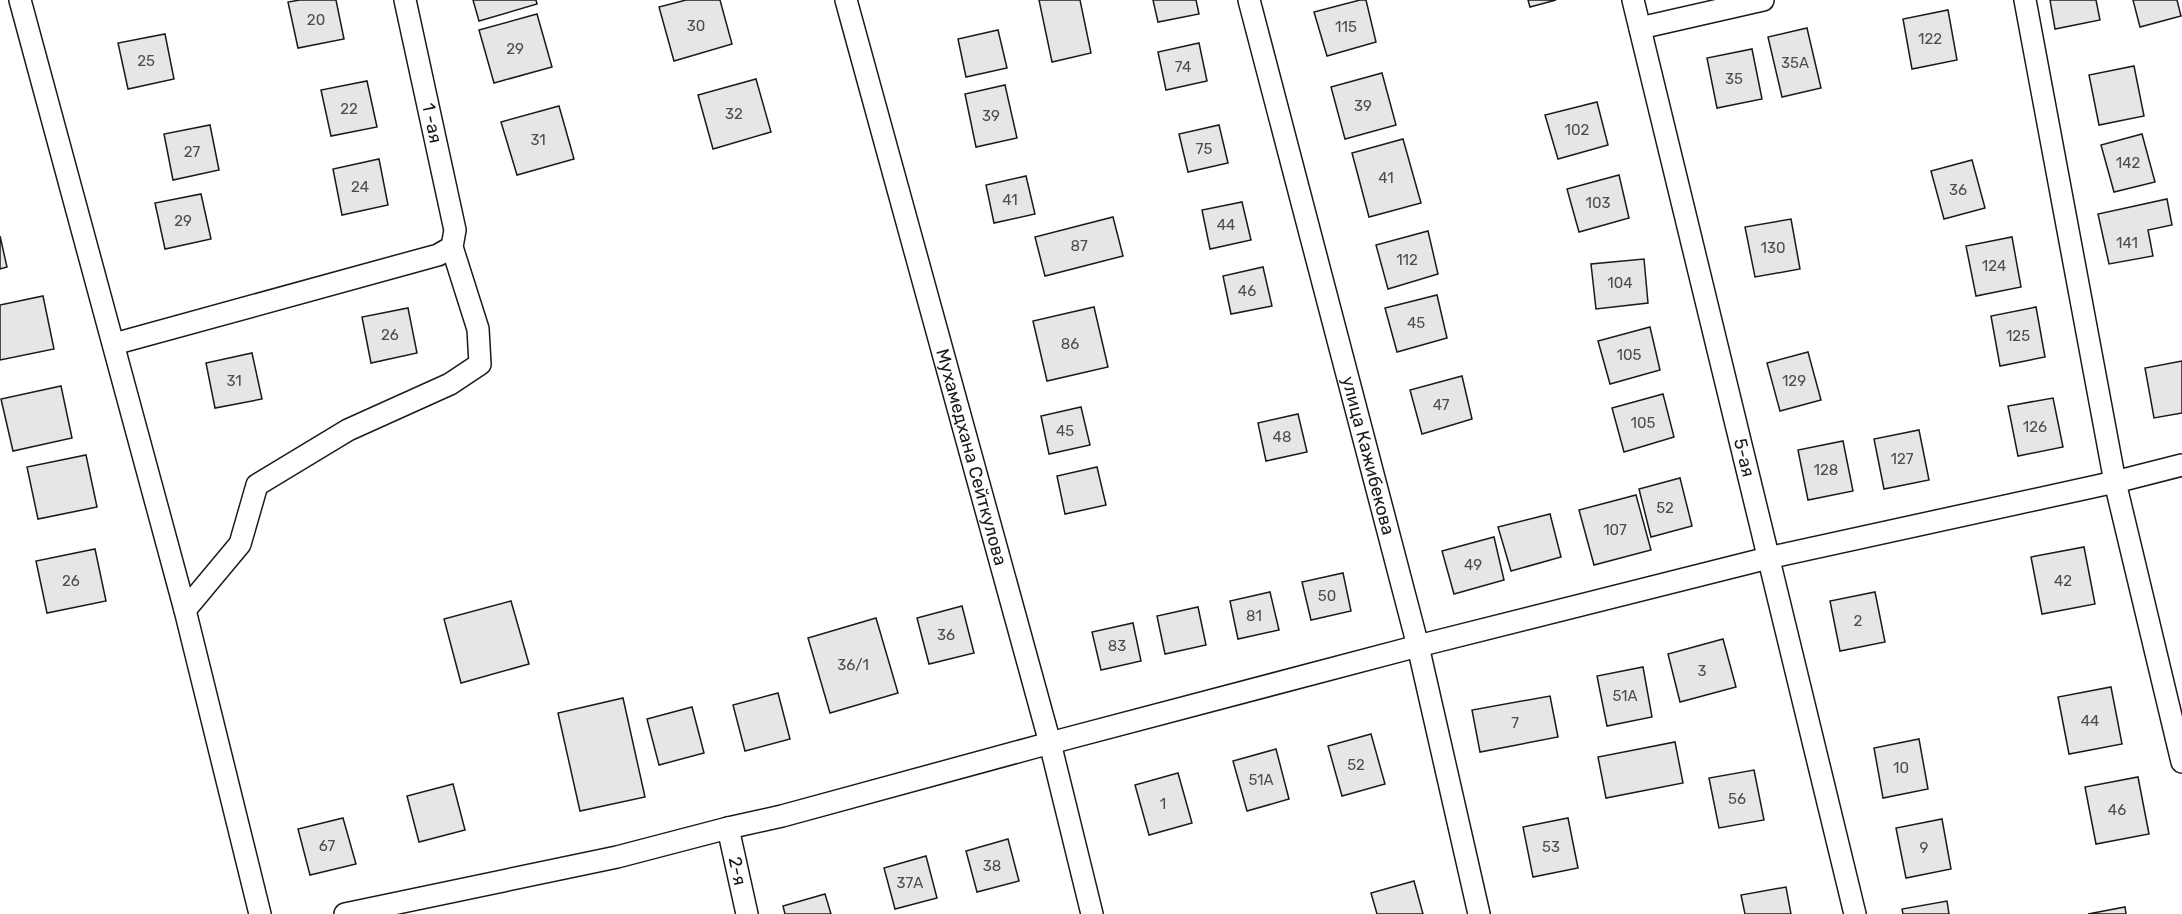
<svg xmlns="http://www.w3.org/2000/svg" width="2182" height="914" font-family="Rubik,sans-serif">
	<rect width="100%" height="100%" fill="#fff"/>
	<!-- building -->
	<path fill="#e6e6e6" stroke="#1a1a1a" stroke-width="1.5" d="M 300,0 L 336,0 L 344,39 L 298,48 L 288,2 Z
		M 473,0 L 536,0 L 537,4 L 479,21 Z
		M 686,0 L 720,0 L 732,44 L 674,61 L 659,7 Z
		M 1039,0 L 1080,0 L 1091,53 L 1052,62 Z
		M 1153,0 L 1196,0 L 1199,14 L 1158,22 Z
		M 1360,0 L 1366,0 L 1376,42 L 1327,56 L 1314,12 Z
		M 1528,0 L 1556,0 L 1530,7 Z
		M 2050,0 L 2096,0 L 2100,20 L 2055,29 Z
		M 2133,0 L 2177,0 L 2181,16 L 2140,27 Z
		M 1948,10 L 1957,60 L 1912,69 L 1903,19 Z
		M 537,14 L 552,67 L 494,83 L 479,30 Z
		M 1807,28 L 1821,88 L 1782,97 L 1768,37 Z
		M 998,30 L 1007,68 L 966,77 L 958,39 Z
		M 165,34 L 174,79 L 128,89 L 118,43 Z
		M 1199,43 L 1207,81 L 1166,90 L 1158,52 Z
		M 1752,49 L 1762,99 L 1717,108 L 1707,58 Z
		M 2134,66 L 2144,116 L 2099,125 L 2089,75 Z
		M 1382,73 L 1396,125 L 1345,139 L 1331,87 Z
		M 756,79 L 771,132 L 713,149 L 698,95 Z
		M 367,81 L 377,127 L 331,136 L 321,90 Z
		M 1005,85 L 1017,138 L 976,147 L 965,94 Z
		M 1597,102 L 1608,145 L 1558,159 L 1545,115 Z
		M 559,106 L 574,159 L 517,175 L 501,122 Z
		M 210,125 L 219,170 L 173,180 L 164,134 Z
		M 1219,125 L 1228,163 L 1188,172 L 1179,134 Z
		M 2142,134 L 2155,182 L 2114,192 L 2101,145 Z
		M 1403,139 L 1421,203 L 1369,217 L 1352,153 Z
		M 379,159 L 388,205 L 342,215 L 333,169 Z
		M 1972,160 L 1985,208 L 1944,219 L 1931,171 Z
		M 1619,175 L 1629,218 L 1579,232 L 1567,189 Z
		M 1026,176 L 1035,214 L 994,223 L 986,185 Z
		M 201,194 L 211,239 L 165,249 L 155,203 Z
		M 2167,199 L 2172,225 L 2148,230 L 2153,256 L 2109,264 L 2098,214 Z
		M 1242,202 L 1251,240 L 1210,249 L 1202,210 Z
		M 1113,217 L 1123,256 L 1045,276 L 1035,237 Z
		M 1791,219 L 1800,269 L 1755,277 L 1745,227 Z
		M 1428,231 L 1438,274 L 1388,289 L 1376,245 Z
		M 0,236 L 7,267 L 0,269 Z
		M 2012,237 L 2021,287 L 1976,296 L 1966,246 Z
		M 1644,259 L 1648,303 L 1596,309 L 1591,264 Z
		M 1263,267 L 1272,306 L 1231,314 L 1223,276 Z
		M 1437,295 L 1447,338 L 1397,352 L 1385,308 Z
		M 43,296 L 54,349 L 0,360 L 0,305 Z
		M 1094,307 L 1108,367 L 1047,381 L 1033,321 Z
		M 2036,307 L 2045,357 L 2000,366 L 1991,316 Z
		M 408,308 L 417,353 L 371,363 L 362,317 Z
		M 1650,327 L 1660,370 L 1610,384 L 1598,341 Z
		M 1808,352 L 1821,400 L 1780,411 L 1767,363 Z
		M 252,353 L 262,399 L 215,408 L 206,363 Z
		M 2182,361 L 2182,413 L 2154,418 L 2145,368 Z
		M 1462,376 L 1472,419 L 1422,434 L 1410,390 Z
		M 61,386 L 72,438 L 13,451 L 1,399 Z
		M 1663,394 L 1674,437 L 1624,452 L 1612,408 Z
		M 2053,398 L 2063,447 L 2018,456 L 2008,406 Z
		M 1081,407 L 1090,445 L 1049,454 L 1041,416 Z
		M 1298,414 L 1307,452 L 1266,461 L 1258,423 Z
		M 1919,430 L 1929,480 L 1884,489 L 1874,439 Z
		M 1843,441 L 1853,491 L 1808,500 L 1798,450 Z
		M 86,455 L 97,507 L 38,519 L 27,467 Z
		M 1097,467 L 1106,505 L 1065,514 L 1057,476 Z
		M 1680,478 L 1692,526 L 1651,537 L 1639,489 Z
		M 1636,495 L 1651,550 L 1594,565 L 1579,510 Z
		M 1550,514 L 1561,557 L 1511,571 L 1498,527 Z
		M 1494,537 L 1504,580 L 1454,594 L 1442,551 Z
		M 2084,547 L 2095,604 L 2042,614 L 2031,557 Z
		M 95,549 L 106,601 L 47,613 L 36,561 Z
		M 1343,573 L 1351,611 L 1311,620 L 1302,582 Z
		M 1270,592 L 1279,630 L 1238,639 L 1230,601 Z
		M 1875,592 L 1885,642 L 1840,651 L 1830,601 Z
		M 511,601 L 529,664 L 461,683 L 444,619 Z
		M 962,606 L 974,653 L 929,664 L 917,618 Z
		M 1198,607 L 1206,645 L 1165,654 L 1157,616 Z
		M 876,618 L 898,693 L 830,713 L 808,638 Z
		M 1133,623 L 1141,661 L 1101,670 L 1092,632 Z
		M 1723,639 L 1736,687 L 1680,702 L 1668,654 Z
		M 1643,667 L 1652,717 L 1607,726 L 1597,676 Z
		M 2111,687 L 2122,744 L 2069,754 L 2058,697 Z
		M 778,693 L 790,739 L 745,751 L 733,705 Z
		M 1550,696 L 1558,737 L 1480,752 L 1472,710 Z
		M 623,698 L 645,797 L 580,811 L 558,713 Z
		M 692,707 L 704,753 L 659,765 L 647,719 Z
		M 1371,734 L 1385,784 L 1342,796 L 1328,746 Z
		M 1919,739 L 1928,789 L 1883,798 L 1874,748 Z
		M 1675,742 L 1683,783 L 1606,798 L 1598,757 Z
		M 1276,749 L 1289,799 L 1247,811 L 1233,761 Z
		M 1754,770 L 1764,820 L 1719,828 L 1709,778 Z
		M 1178,773 L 1192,823 L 1149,835 L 1135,785 Z
		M 2138,777 L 2149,834 L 2096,844 L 2085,787 Z
		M 453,784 L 465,830 L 419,842 L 407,796 Z
		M 343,818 L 356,864 L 310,875 L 298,829 Z
		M 1568,818 L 1578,868 L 1533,877 L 1523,827 Z
		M 1942,819 L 1951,869 L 1906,878 L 1896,828 Z
		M 1008,839 L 1019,881 L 977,892 L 966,851 Z
		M 926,856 L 937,898 L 895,909 L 884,868 Z
		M 1414,881 L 1423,914 L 1377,914 L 1371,893 Z
		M 1786,887 L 1791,914 L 1745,914 L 1741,895 Z
		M 825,894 L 831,914 L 785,914 L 783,906 Z
		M 1947,901 L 1949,914 L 1903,914 L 1902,909 Z
		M 2125,907 L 2126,914 L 2088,914 Z"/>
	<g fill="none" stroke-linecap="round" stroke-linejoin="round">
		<defs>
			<g id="street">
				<path d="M 20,0 L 185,610"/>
				<path id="s1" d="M 846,0 L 1050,743 L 1092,914"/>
				<path id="s2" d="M 1249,0 L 1418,646 L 1479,914"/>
				<path id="s3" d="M 1633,0 L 1855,914"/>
				<path d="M 2025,0 L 2115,482 L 2182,762"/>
				<path d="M 1640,28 L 1763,0"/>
				<path d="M 114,344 L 438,255 L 452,247"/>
				<path id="s4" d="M 728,828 L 747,914"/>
				<path d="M 260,914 L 185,610 L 240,544 L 257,485 L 348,430 L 450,384 L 480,364 L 478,329 L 452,247 L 455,230 L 405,0"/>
				<path d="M 345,914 L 617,857 L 728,828 L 782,816 L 1050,743 L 1418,646 L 1768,558 L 2115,482 L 2182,465"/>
			</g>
		</defs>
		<!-- street casing -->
		<use href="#street" stroke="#1a1a1a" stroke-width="24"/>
		<!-- street -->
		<use href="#street" stroke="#fff" stroke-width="21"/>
	</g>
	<g text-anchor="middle" stroke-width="4.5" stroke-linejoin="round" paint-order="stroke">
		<!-- number labels -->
		<g font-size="15" fill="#4d4d4d">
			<text x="316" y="25">20</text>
			<text x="696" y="31">30</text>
			<text x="1346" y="32">115</text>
			<text x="1930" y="44">122</text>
			<text x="515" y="54">29</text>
			<text x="146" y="66">25</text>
			<text x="1795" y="68">35А</text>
			<text x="1183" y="72">74</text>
			<text x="1734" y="84">35</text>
			<text x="1363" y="111">39</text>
			<text x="349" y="114">22</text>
			<text x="734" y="119">32</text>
			<text x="991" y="121">39</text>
			<text x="1577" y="135">102</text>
			<text x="538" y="145">31</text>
			<text x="1204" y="154">75</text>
			<text x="192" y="157">27</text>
			<text x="2128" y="168">142</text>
			<text x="1386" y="183">41</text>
			<text x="360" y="192">24</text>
			<text x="1958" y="195">36</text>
			<text x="1010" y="205">41</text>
			<text x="1598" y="208">103</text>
			<text x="183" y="226">29</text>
			<text x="1226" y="230">44</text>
			<text x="2127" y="248">141</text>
			<text x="1079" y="251">87</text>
			<text x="1773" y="253">130</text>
			<text x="1407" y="265">112</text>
			<text x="1994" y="271">124</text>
			<text x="1620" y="288">104</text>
			<text x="1247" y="296">46</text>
			<text x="1416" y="328">45</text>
			<text x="390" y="340">26</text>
			<text x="2018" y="341">125</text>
			<text x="1070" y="349">86</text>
			<text x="1629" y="360">105</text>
			<text x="234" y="386">31</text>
			<text x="1794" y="386">129</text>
			<text x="1441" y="410">47</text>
			<text x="1643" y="428">105</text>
			<text x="2035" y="432">126</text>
			<text x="1065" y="436">45</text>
			<text x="1282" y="442">48</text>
			<text x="1902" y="464">127</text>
			<text x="1826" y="475">128</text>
			<text x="1665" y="513">52</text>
			<text x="1615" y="535">107</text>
			<text x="1473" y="570">49</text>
			<text x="71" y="586">26</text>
			<text x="2063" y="586">42</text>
			<text x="1327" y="601">50</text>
			<text x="1254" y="621">81</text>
			<text x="1858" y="626">2</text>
			<text x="946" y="640">36</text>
			<text x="1117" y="651">83</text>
			<text x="853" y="670">36/1</text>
			<text x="1702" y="676">3</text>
			<text x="1625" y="701">51А</text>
			<text x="2090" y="726">44</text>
			<text x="1515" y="728">7</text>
			<text x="1356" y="770">52</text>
			<text x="1901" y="773">10</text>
			<text x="1261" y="785">51А</text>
			<text x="1737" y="804">56</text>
			<text x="1163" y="809">1</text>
			<text x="2117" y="815">46</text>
			<text x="327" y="851">67</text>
			<text x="1551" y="852">53</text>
			<text x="1924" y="853">9</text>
			<text x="992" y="871">38</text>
			<text x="910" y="888">37А</text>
		</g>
		<!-- street labels -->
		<g font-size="18" fill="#1a1a1a" stroke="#fff">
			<text transform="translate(432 123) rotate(78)" y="6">1 -ая</text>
			<text dy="6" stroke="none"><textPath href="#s1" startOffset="474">Мухамедхана Сейткулова</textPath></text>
			<text dy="6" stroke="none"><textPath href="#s2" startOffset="471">улица Кажибекова</textPath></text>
			<text dy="6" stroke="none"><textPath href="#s3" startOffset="471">5-ая</textPath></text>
			<text dy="6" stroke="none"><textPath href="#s4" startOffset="44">2-я</textPath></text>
		</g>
	</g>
</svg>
